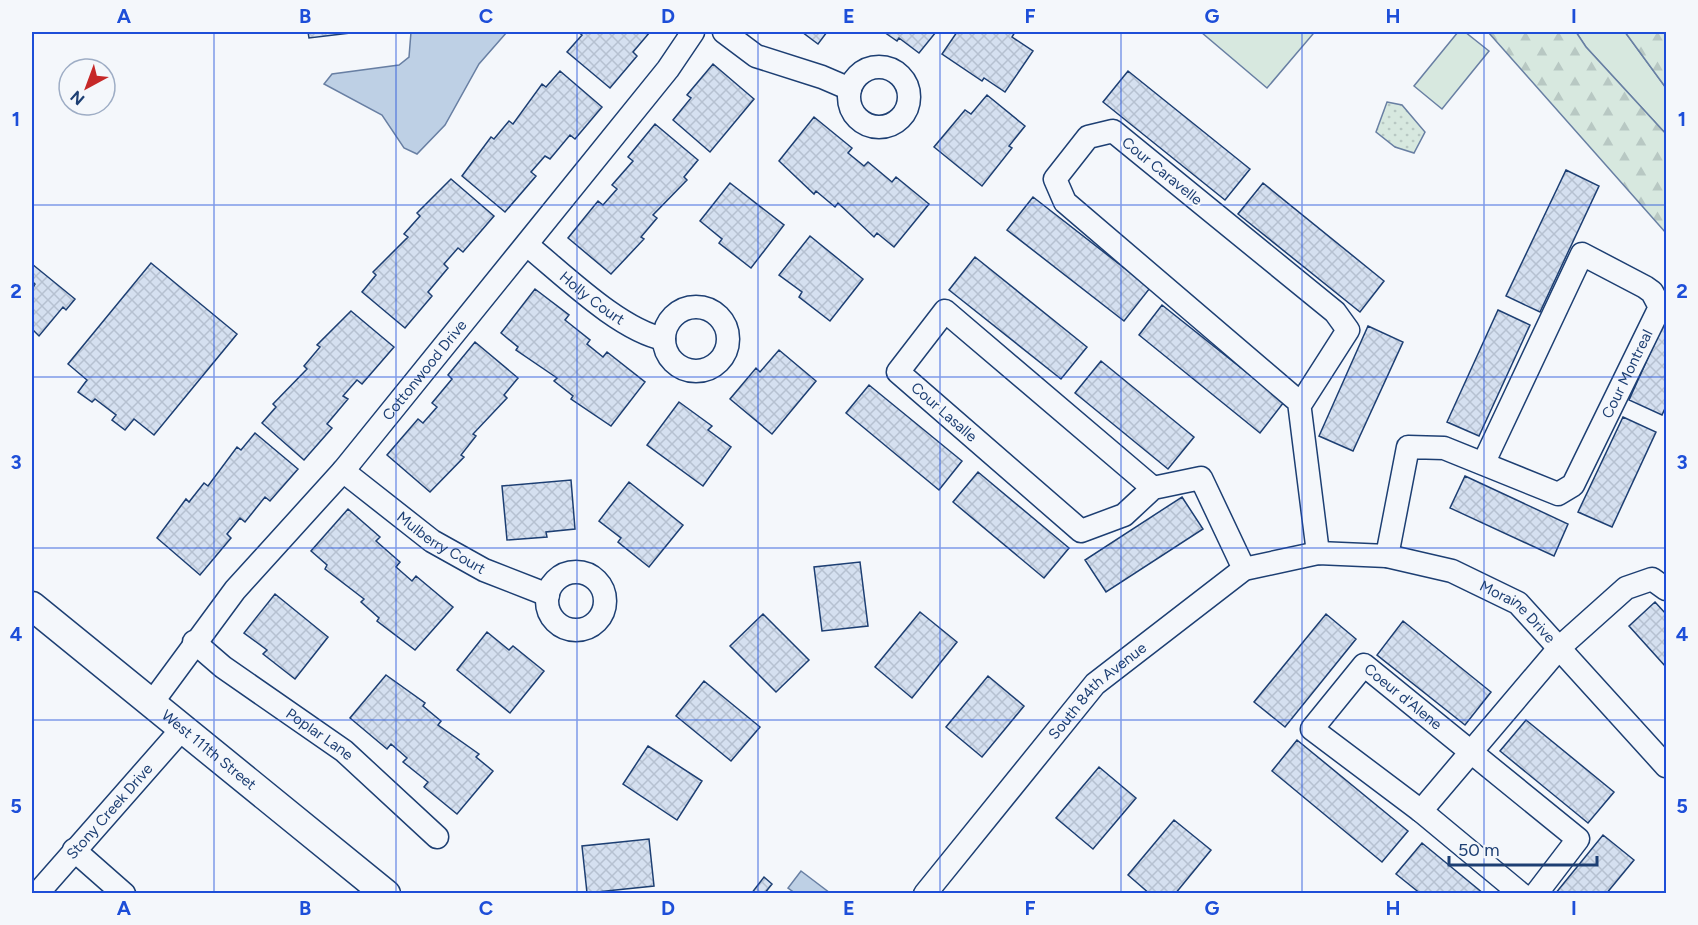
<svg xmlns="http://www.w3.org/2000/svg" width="1698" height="925" font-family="Figtree,sans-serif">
	<defs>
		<pattern id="forest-firs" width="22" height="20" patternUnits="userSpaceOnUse" patternTransform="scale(1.5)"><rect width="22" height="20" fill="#d7e8df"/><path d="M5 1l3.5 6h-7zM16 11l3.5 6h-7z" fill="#b8c8c3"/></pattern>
		<pattern id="park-dots" width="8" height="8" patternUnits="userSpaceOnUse" patternTransform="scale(1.5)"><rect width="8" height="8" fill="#d7e8df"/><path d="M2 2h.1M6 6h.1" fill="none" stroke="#b8c8c3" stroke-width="1.8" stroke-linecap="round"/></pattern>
		<pattern id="building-cross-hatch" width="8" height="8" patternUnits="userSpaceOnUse" patternTransform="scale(1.5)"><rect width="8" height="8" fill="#d5e0f0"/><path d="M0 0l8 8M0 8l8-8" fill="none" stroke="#b6c1d1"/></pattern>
	</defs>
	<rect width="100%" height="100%" fill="#f4f7fb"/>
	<!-- grass -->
	<path fill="#d7e8df" stroke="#687fa3" stroke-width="1.5" d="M 1201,32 L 1310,32 L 1313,34 L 1267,88 Z
		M 1458,32 L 1465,32 L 1489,51 L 1442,109 L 1414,86 Z
		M 1576,32 L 1625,32 L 1666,88 L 1666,134 L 1586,47 Z"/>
	<!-- forest -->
	<path fill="url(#forest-firs)" stroke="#687fa3" stroke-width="1.5" d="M 1488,32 L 1576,32 L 1586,47 L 1666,134 L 1666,233 Z
		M 1625,32 L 1666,32 L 1666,88 Z"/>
	<!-- park -->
	<path fill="url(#park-dots)" stroke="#687fa3" stroke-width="1.5" d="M 1387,102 L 1402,105 L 1425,132 L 1414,153 L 1395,147 L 1376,132 Z"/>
	<!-- water -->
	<path fill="#bed0e5" stroke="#687fa3" stroke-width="1.5" d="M 411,32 L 507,32 L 479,64 L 445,125 L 417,154 L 404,148 L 382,115 L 324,84 L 332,74 L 399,65 L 409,57 Z
		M 801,871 L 830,893 L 795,893 L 788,888 Z"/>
	<!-- building -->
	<path fill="url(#building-cross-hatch)" stroke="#1d3f73" stroke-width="1.5" d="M 308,32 L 359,32 L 309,38 Z
		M 578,32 L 650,32 L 633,52 L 637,56 L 610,88 L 567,52 L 582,35 Z
		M 802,32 L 827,32 L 818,44 Z
		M 884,32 L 936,32 L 919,53 L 899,38 L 897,41 Z
		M 957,32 L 1015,32 L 1012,37 L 1033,51 L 1005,92 L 984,78 L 982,81 L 942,54 Z
		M 713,64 L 754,99 L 710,152 L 673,120 L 691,98 L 687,95 Z
		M 560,71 L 602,107 L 575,139 L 570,135 L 550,159 L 545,156 L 531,172 L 536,176 L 505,212 L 462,176 L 491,137 L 494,139 L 509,121 L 513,124 L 542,84 L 546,87 Z
		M 1128,71 L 1250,169 L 1225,200 L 1103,102 Z
		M 987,95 L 1025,126 L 1009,146 L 1012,148 L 982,186 L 934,147 L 965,110 L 971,114 Z
		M 814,117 L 852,148 L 848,153 L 864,166 L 868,162 L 892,182 L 896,177 L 929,204 L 894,247 L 877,233 L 874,237 L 838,203 L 835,207 L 816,191 L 814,194 L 779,161 Z
		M 655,124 L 698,160 L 684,177 L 687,180 L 653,215 L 657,218 L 641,237 L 644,239 L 611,274 L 568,238 L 598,201 L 603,205 L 617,189 L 612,185 L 633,161 L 628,157 Z
		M 1566,170 L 1599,186 L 1540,312 L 1506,296 Z
		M 451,179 L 494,216 L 463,252 L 458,248 L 444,264 L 448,268 L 428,292 L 432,296 L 405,328 L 362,292 L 376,275 L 373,272 L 408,237 L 404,234 L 420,216 L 417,213 Z
		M 730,183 L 784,225 L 751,268 L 719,243 L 722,239 L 700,221 Z
		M 1263,183 L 1384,281 L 1360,312 L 1238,214 Z
		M 1033,197 L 1150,288 L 1124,321 L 1007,230 Z
		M 810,236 L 863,279 L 830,321 L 799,297 L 802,292 L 779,275 Z
		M 975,257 L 1087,347 L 1061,379 L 949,290 Z
		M 151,263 L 237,334 L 154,435 L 134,419 L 125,430 L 112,420 L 116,415 L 95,399 L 92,402 L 78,392 L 87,380 L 68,364 Z
		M 32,264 L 75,299 L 66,310 L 63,307 L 39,336 L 32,329 L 32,289 L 35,284 L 32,281 Z
		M 535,289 L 569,315 L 565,320 L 590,340 L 587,344 L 603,357 L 607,352 L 645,382 L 611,426 L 571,399 L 573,396 L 554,381 L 557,378 L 516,350 L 518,347 L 501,333 Z
		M 1162,305 L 1284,402 L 1260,433 L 1139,335 Z
		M 1498,310 L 1530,325 L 1479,436 L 1447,422 Z
		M 351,311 L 394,347 L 362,384 L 357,380 L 343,396 L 348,399 L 327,424 L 332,428 L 304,460 L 262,423 L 276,407 L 273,404 L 307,369 L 304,366 L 320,347 L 317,345 Z
		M 1666,318 L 1666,406 L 1662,415 L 1629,400 Z
		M 1368,326 L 1403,342 L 1353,451 L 1319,436 Z
		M 475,342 L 518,378 L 504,395 L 507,398 L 473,434 L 476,436 L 461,455 L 464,457 L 430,492 L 387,455 L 418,419 L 423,423 L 437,407 L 432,403 L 452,379 L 448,375 Z
		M 779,350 L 816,381 L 772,434 L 730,399 L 756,368 L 760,372 Z
		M 1101,361 L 1194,437 L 1168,469 L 1075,393 Z
		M 869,385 L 962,461 L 939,490 L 846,413 Z
		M 679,402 L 712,426 L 708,430 L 731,447 L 703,486 L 647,445 Z
		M 1623,417 L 1656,432 L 1612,527 L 1578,512 Z
		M 255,433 L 298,469 L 270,501 L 265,497 L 245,522 L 240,518 L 227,534 L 231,538 L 200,575 L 157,538 L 186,499 L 189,502 L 204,483 L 208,486 L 237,447 L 241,450 Z
		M 978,472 L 1069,548 L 1044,578 L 953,502 Z
		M 1465,476 L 1568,524 L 1554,556 L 1450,508 Z
		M 571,480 L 575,529 L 546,532 L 547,537 L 507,540 L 502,486 Z
		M 629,482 L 683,525 L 649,567 L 618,542 L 621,538 L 599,521 Z
		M 1182,497 L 1203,529 L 1106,592 L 1085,560 Z
		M 348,509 L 380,537 L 376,541 L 400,562 L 396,567 L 412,581 L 416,576 L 453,607 L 415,650 L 377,621 L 379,618 L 361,602 L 364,599 L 325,569 L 327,565 L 311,551 Z
		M 860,562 L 868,626 L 822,631 L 814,567 Z
		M 275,594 L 328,637 L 295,679 L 263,654 L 267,650 L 244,633 Z
		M 1655,602 L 1666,614 L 1666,667 L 1629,626 Z
		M 920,612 L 957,642 L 912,698 L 875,667 Z
		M 763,614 L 809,660 L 776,692 L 730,646 Z
		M 1326,614 L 1356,639 L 1285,727 L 1254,702 Z
		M 1403,621 L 1491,692 L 1465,725 L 1377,655 Z
		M 487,632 L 509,650 L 513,646 L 544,671 L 510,713 L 457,670 Z
		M 386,675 L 425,703 L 423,706 L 441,721 L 438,725 L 479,754 L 476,757 L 493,771 L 457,814 L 424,787 L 428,782 L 403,762 L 407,758 L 391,744 L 387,749 L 350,718 Z
		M 988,676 L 1024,706 L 982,757 L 946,727 Z
		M 704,681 L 760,727 L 731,761 L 676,716 Z
		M 1526,720 L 1614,792 L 1588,823 L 1500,751 Z
		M 1297,740 L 1408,831 L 1382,862 L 1272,771 Z
		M 648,746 L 702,781 L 677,820 L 623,784 Z
		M 1099,767 L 1136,798 L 1093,849 L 1056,818 Z
		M 1174,820 L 1211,850 L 1175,894 L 1150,894 L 1128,875 Z
		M 1603,835 L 1634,860 L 1606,894 L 1555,894 Z
		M 649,839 L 654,886 L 587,893 L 582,846 Z
		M 1422,843 L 1484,894 L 1421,894 L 1396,874 Z
		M 764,877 L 772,884 L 764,894 L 751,894 Z"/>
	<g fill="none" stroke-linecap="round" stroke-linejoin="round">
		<defs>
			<g id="minor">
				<path d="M 724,32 L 756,56 L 822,77 L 850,89"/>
				<circle cx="879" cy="97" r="30"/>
				<path id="s1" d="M 527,245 C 563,274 619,330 664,339"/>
				<circle cx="696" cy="339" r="32"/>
				<path d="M 1300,405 L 1348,330 L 1335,312 L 1113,131 L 1088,137 L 1055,179 L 1065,202 L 1299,402 L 1318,553"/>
				<path id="s2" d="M 343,471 L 432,541 L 484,570 L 548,595"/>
				<path d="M 1153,488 L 1124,515 L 1081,531 L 898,372 L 945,311 L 1153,488 L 1201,478 L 1244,569"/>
				<path id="s3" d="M 1387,556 L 1408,447 L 1444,448 L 1558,494 L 1573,485 L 1660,307 L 1652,292 L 1645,287 L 1582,254 L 1484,462"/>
				<circle cx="576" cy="601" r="29"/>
				<path id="s4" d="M 194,642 L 223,667 L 344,751 L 437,837"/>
				<path id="s5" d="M 151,704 L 235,590 L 343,471 L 668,69 L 693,32"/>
				<path d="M 1421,811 L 1560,647 L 1626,588 L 1652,579 L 1666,589"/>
				<path d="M 74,850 L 124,894"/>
				<path id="s6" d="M 37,894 L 182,729"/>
				<path id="s7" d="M 925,894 L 1095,684 L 1244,569 L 1318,553 L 1387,556 L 1452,571 L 1518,603 L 1666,766"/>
				<path id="s8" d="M 1521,894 L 1421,811 L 1312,729 L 1364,665 L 1578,839 L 1536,894"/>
			</g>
			<g id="major">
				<path id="s9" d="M 32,606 L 386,894"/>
			</g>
		</defs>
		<!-- minor casing -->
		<use href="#minor" stroke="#1d3f73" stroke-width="25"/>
		<!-- major casing -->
		<use href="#major" stroke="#1d3f73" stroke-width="31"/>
		<!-- minor -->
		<use href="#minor" stroke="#f4f7fb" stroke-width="22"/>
		<!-- major -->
		<use href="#major" stroke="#f4f7fb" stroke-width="28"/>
	</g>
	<!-- grid -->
	<path fill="none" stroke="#1d4ed8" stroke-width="1.5" stroke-opacity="0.55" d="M 214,32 L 214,894M 396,32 L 396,894M 577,32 L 577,894M 758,32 L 758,894M 940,32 L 940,894M 1121,32 L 1121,894M 1302,32 L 1302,894M 1484,32 L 1484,894M 32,205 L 1666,205M 32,377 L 1666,377M 32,548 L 1666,548M 32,720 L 1666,720"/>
	<g text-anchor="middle" stroke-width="4.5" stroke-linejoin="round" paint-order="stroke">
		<!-- street labels -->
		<g font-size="15" fill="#1d3f73" stroke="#f4f7fb">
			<text transform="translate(1162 171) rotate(39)" y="5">Cour Caravelle</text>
			<text dy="5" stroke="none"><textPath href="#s1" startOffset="84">Holly Court</textPath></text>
			<text dy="5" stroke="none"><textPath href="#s5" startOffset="432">Cottonwood Drive</textPath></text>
			<text dy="5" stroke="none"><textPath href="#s3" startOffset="411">Cour Montreal</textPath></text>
			<text transform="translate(944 412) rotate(41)" y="5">Cour Lasalle</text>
			<text dy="5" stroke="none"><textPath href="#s2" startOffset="122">Mulberry Court</textPath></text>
			<text dy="5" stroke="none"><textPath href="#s7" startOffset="748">Moraine Drive</textPath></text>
			<text dy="5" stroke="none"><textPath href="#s7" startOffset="267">South 84th Avenue</textPath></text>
			<text dy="5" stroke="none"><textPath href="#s8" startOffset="399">Coeur d'Alene</textPath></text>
			<text dy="5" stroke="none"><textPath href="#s4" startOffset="156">Poplar Lane</textPath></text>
			<text dy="5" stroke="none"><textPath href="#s9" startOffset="228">West 111th Street</textPath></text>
			<text dy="5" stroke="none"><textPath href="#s6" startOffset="110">Stony Creek Drive</textPath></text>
		</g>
	</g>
	<!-- border -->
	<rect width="1698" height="925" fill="none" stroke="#f4f7fb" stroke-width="66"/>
	<!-- north arrow -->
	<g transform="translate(87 87) rotate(221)"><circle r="28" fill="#f4f7fb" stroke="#9eadc5" stroke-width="1.5"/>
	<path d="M0-4.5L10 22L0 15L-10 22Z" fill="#c62828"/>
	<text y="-9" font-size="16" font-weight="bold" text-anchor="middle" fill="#1d3f73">N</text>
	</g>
	<!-- scale -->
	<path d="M1449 856v9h148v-9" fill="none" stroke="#1d3f73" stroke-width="3"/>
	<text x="1458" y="856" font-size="18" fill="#1d3f73" stroke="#f4f7fb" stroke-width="4.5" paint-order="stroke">50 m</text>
	<rect x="33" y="33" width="1632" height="859" fill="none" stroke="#1d4ed8" stroke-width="2"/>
	<g font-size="20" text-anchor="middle" font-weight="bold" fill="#1d4ed8">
		<text x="124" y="23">A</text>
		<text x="305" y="23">B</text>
		<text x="486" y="23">C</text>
		<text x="668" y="23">D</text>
		<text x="849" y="23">E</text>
		<text x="1030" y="23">F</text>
		<text x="1212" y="23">G</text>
		<text x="1393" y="23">H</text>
		<text x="1574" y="23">I</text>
		<text x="16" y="126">1</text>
		<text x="1682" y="126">1</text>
		<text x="16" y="298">2</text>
		<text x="1682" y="298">2</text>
		<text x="16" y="469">3</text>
		<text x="1682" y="469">3</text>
		<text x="16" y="641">4</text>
		<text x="1682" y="641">4</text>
		<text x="16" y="813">5</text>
		<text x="1682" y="813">5</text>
		<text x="124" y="915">A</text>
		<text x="305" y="915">B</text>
		<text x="486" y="915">C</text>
		<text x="668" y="915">D</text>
		<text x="849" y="915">E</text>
		<text x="1030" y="915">F</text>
		<text x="1212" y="915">G</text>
		<text x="1393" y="915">H</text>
		<text x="1574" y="915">I</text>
	</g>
</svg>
